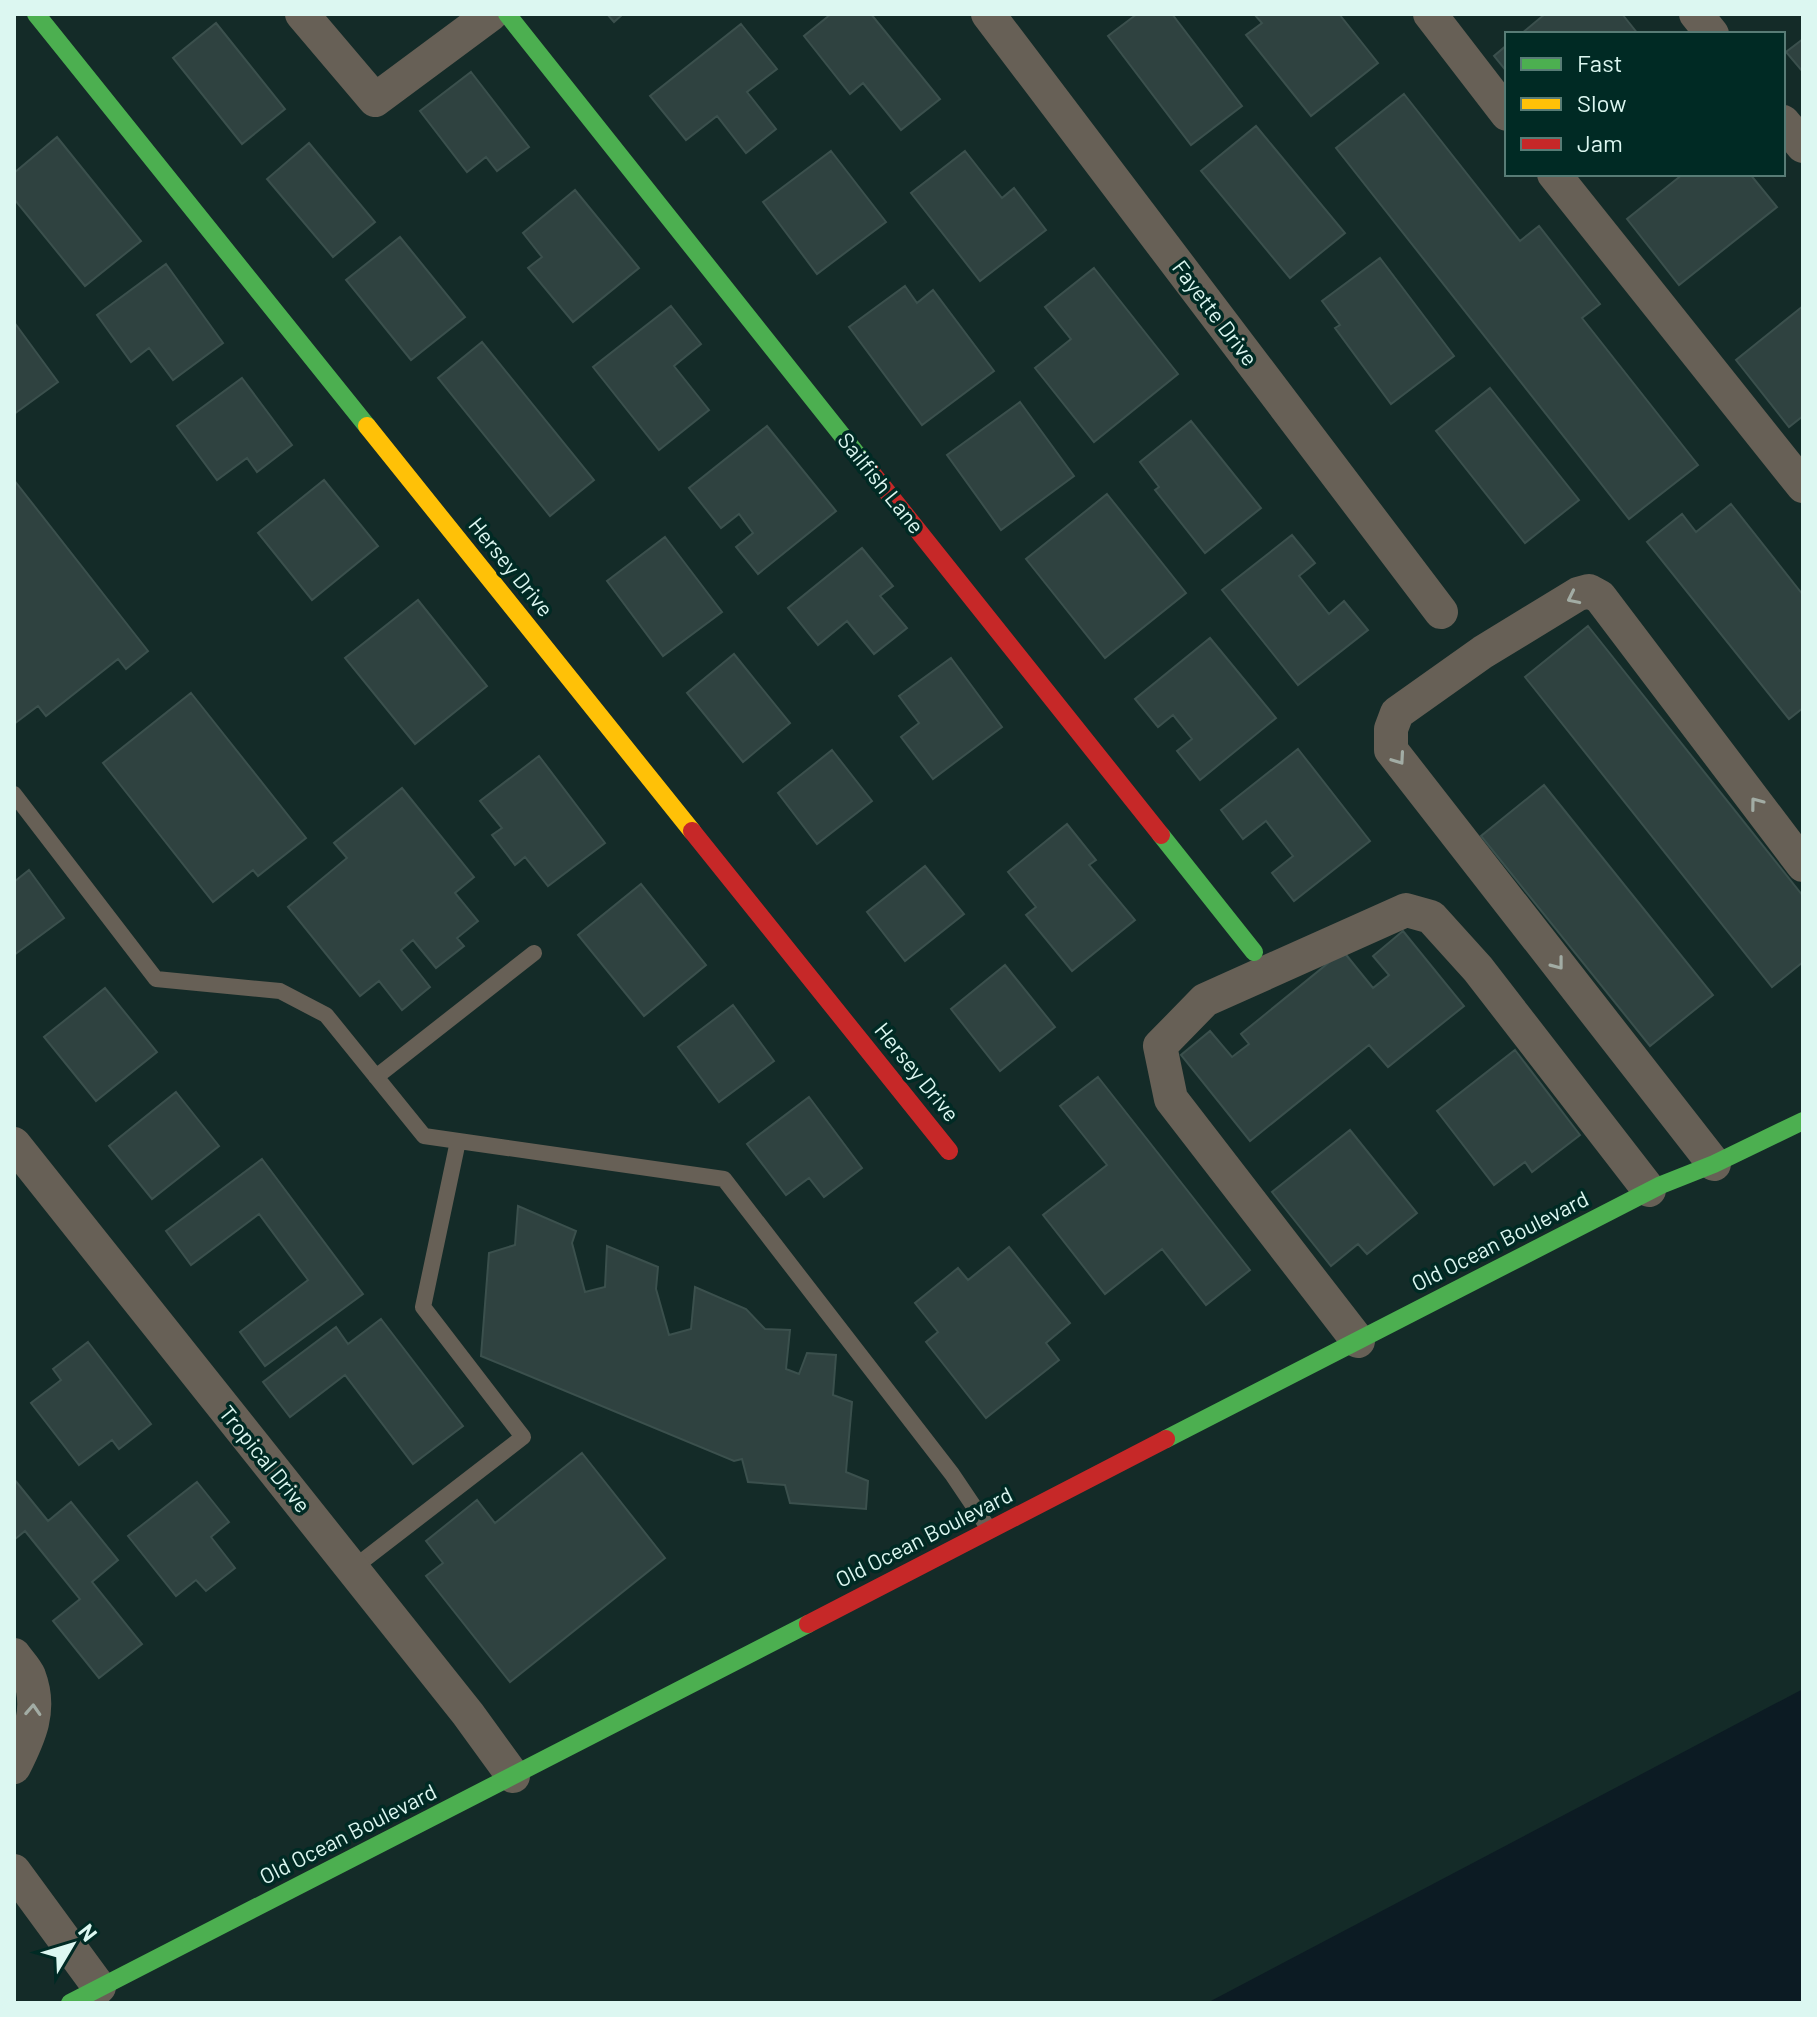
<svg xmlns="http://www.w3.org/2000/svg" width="1817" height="2017" font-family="Barlow,sans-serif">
	<rect width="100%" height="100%" fill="#142b28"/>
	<!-- water -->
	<path fill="#0c1b23" d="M 1803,1689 L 1803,2003 L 1207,2003 Z"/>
	<!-- building -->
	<path fill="#2f4240" stroke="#3b504d" stroke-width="2" d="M 607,14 L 623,14 L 614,22 Z
		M 831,14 L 871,14 L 940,99 L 901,130 L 863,83 L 850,94 L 804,36 Z
		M 1137,14 L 1172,14 L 1242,106 L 1191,145 L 1108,36 Z
		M 1254,14 L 1339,14 L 1378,63 L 1311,116 L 1246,35 L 1262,23 Z
		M 1545,14 L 1622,14 L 1638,34 L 1521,34 Z
		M 216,23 L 285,109 L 242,144 L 173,58 Z
		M 741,24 L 777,69 L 747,92 L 776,129 L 746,153 L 717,116 L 686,140 L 650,96 Z
		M 1803,39 L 1803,72 L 1786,52 Z
		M 1507,45 L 1507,72 L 1494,56 Z
		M 471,72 L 529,147 L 497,171 L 486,157 L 467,172 L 420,111 Z
		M 1404,94 L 1520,241 L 1539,226 L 1600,304 L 1582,318 L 1698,465 L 1629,519 L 1336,148 Z
		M 1256,126 L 1345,233 L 1290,278 L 1201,171 Z
		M 57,137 L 141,241 L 85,286 L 14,199 L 14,173 Z
		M 309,143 L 375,222 L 333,257 L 267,179 Z
		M 831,151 L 886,222 L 817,274 L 763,202 Z
		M 965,151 L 1002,198 L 1014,188 L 1046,230 L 980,281 L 911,193 Z
		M 1683,174 L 1750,174 L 1777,207 L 1679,285 L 1627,219 Z
		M 575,190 L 639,268 L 573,322 L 528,268 L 542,257 L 523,233 Z
		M 400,237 L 465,317 L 411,360 L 346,280 Z
		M 1380,258 L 1454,356 L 1391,404 L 1335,328 L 1340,325 L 1322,301 Z
		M 166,264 L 223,343 L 173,380 L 149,348 L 131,362 L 97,315 Z
		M 1094,268 L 1178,374 L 1094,442 L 1035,368 L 1071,339 L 1045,307 Z
		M 905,286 L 917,303 L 933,290 L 994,371 L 922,425 L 849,327 Z
		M 671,306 L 701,344 L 674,366 L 709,410 L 659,450 L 593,367 Z
		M 1803,306 L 1803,416 L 1789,427 L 1736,360 Z
		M 14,322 L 58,382 L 14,414 Z
		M 482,342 L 594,480 L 550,516 L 438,378 Z
		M 242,378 L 292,445 L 257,472 L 247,458 L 217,480 L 177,426 Z
		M 1490,388 L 1579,500 L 1525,543 L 1436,431 Z
		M 1020,402 L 1074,476 L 1001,530 L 947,455 Z
		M 1191,421 L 1261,508 L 1205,553 L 1155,490 L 1159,487 L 1140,462 Z
		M 767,426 L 836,511 L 758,574 L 736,547 L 753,533 L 739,514 L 721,528 L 689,488 Z
		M 14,480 L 148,651 L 126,669 L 118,659 L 46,716 L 38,706 L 14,724 Z
		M 324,480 L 378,546 L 312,600 L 258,533 Z
		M 1107,494 L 1186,593 L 1105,658 L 1026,559 Z
		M 1731,504 L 1803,595 L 1803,708 L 1789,719 L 1647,542 L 1682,514 L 1696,532 Z
		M 1292,535 L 1315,563 L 1299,576 L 1329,614 L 1344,601 L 1368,630 L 1298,685 L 1222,590 Z
		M 665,537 L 722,612 L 663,656 L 607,581 Z
		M 862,548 L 893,586 L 880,596 L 907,628 L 874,654 L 847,621 L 818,645 L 788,608 Z
		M 418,600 L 487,686 L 415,744 L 345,658 Z
		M 1588,626 L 1803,896 L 1803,962 L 1772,987 L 1525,677 Z
		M 1210,638 L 1276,718 L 1200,780 L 1177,751 L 1192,739 L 1173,715 L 1158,727 L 1135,699 Z
		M 734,654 L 790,723 L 743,762 L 687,693 Z
		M 951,658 L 1002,727 L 933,779 L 901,737 L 919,723 L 899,696 Z
		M 191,693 L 306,838 L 258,876 L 253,870 L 213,902 L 103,763 Z
		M 1298,749 L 1370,841 L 1294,901 L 1272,873 L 1293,856 L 1266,821 L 1243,839 L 1221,810 Z
		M 832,750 L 872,801 L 817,844 L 778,793 Z
		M 539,756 L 605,843 L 548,886 L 525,857 L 515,865 L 492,835 L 502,828 L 480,801 Z
		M 1544,785 L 1713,995 L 1650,1046 L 1481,836 Z
		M 402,788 L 474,877 L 455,893 L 478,921 L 457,938 L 464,946 L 436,968 L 413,940 L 401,950 L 430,987 L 402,1010 L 379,981 L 360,996 L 288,907 L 347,858 L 334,843 Z
		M 1067,824 L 1096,860 L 1089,865 L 1135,920 L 1072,971 L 1026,915 L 1036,907 L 1008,872 Z
		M 925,866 L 964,914 L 905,961 L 867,912 Z
		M 29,870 L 64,918 L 14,955 L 14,882 Z
		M 641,884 L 706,965 L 644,1016 L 578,935 Z
		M 1403,931 L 1464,1006 L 1388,1067 L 1369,1045 L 1250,1141 L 1181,1055 L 1210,1031 L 1232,1057 L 1249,1044 L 1241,1034 L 1343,951 L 1373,988 L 1389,975 L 1373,956 Z
		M 1005,965 L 1055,1027 L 1000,1071 L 951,1009 Z
		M 105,988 L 157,1052 L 96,1101 L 44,1037 Z
		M 733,1005 L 774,1061 L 719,1102 L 678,1047 Z
		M 1515,1050 L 1580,1135 L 1532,1172 L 1525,1162 L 1494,1185 L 1437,1111 Z
		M 1098,1077 L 1250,1270 L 1206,1305 L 1162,1249 L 1105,1294 L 1043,1215 L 1107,1165 L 1060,1106 Z
		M 176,1092 L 219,1146 L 152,1199 L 109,1146 Z
		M 809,1097 L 862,1168 L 824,1197 L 809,1178 L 786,1195 L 747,1144 Z
		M 1350,1130 L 1417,1213 L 1367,1254 L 1358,1244 L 1331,1266 L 1272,1192 Z
		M 262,1159 L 363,1294 L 265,1366 L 240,1332 L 308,1280 L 259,1214 L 191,1265 L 166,1231 Z
		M 518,1206 L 576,1231 L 572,1243 L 585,1292 L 605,1287 L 607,1246 L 658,1267 L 656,1289 L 669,1335 L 691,1329 L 695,1287 L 746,1309 L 765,1329 L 790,1330 L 786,1369 L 799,1374 L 807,1353 L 836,1355 L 833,1395 L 852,1402 L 846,1472 L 868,1481 L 866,1509 L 790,1503 L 785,1485 L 748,1482 L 742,1459 L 734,1461 L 481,1356 L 489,1253 L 515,1245 Z
		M 1009,1247 L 1070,1323 L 1046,1343 L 1059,1360 L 986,1418 L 926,1342 L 938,1332 L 915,1303 L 958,1268 L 968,1280 Z
		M 381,1319 L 463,1426 L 413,1464 L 345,1375 L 290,1417 L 263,1382 L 336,1327 L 348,1344 Z
		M 88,1342 L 151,1424 L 119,1449 L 112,1440 L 79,1465 L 31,1403 L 61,1380 L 53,1369 Z
		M 582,1453 L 665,1558 L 510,1682 L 426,1576 L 443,1563 L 426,1541 L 477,1500 L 495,1523 Z
		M 14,1479 L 48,1521 L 71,1502 L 118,1560 L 92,1582 L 142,1644 L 99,1678 L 53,1621 L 80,1599 L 25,1531 L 14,1540 Z
		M 197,1482 L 229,1522 L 211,1537 L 235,1568 L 206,1591 L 196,1580 L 176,1596 L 128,1536 Z"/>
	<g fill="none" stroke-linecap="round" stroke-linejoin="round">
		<!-- lane -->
		<path stroke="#676056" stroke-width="16" d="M 14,794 L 156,979 L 280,991 L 326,1015 L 424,1136 L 724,1179 L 952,1474 L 989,1529
			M 376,1077 L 534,953
			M 352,1569 L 523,1437 L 423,1307 L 458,1141"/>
		<!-- street -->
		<path stroke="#676056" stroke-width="34" d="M 302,14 L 375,100 L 491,14
			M 988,14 L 1441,612
			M 1430,14 L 1507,114
			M 1696,14 L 1712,34
			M 1783,122 L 1803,146
			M 1554,174 L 1803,486
			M 14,1144 L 468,1714 L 513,1776
			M 1714,1164 L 1391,750 L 1391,729 L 1397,713 L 1483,652 L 1578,594 L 1589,591 L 1600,597 L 1803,865
			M 1358,1341 L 1171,1099 L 1160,1046 L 1205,1000 L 1406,910 L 1431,917 L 1478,969 L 1649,1190
			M 14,1655 C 19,1662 26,1669 29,1676 C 42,1710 29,1737 14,1767
			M 14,1871 L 99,1987"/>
		<!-- fast -->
		<path stroke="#4caf50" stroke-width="18" d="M 36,14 L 367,426
			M 507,14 L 868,468
			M 1161,835 L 1254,952
			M 1166,1439 L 1661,1185 L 1714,1164 L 1803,1121
			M 70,2003 L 808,1624"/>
		<!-- slow -->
		<path stroke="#ffc107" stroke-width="18" d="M 367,426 L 692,831"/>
		<!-- jam -->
		<path stroke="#c62828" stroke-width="18" d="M 868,468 L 1161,835
			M 692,831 L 949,1151
			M 808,1624 L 1166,1439"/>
	</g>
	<!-- one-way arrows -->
	<defs><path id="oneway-chevron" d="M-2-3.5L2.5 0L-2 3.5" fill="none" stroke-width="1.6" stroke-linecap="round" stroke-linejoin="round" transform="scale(2)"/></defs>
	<g stroke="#a2aca4">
		<use href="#oneway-chevron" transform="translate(1573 598) rotate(154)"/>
		<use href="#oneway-chevron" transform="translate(1399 759) rotate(55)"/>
		<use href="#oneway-chevron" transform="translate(1756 803) rotate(-127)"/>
		<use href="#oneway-chevron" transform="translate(1558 964) rotate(52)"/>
		<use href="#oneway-chevron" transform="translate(33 1710) rotate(-87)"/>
	</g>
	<g text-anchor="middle" stroke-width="7" stroke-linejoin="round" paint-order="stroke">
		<!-- street labels -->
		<g font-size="22" fill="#dcf7f1" stroke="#002a24">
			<text transform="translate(1215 313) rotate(53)" y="8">Fayette Drive</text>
			<text transform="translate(881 483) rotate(51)" y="8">Sailfish Lane</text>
			<text transform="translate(511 567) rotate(51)" y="8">Hersey Drive</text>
			<text transform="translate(917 1072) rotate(51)" y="8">Hersey Drive</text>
			<text transform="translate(1500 1241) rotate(-27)" y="8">Old Ocean Boulevard</text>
			<text transform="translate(265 1459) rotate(51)" y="8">Tropical Drive</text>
			<text transform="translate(924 1537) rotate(-27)" y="8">Old Ocean Boulevard</text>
			<text transform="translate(348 1834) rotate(-27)" y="8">Old Ocean Boulevard</text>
		</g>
	</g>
	<!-- border -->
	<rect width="1817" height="2017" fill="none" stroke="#dcf7f1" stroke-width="32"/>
	<!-- legend -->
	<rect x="1505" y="32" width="280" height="144" fill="#002a24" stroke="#587c76" stroke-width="2"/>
	<rect x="1521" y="58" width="40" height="12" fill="#4caf50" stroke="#587c76" stroke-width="2"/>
	<text x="1577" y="72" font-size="24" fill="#dcf7f1">Fast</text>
	<rect x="1521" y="98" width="40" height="12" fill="#ffc107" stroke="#587c76" stroke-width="2"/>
	<text x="1577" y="112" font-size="24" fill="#dcf7f1">Slow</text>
	<rect x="1521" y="138" width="40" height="12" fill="#c62828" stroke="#587c76" stroke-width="2"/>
	<text x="1577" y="152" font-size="24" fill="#dcf7f1">Jam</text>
	<!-- north arrow -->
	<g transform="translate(72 1945) rotate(52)" stroke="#002a24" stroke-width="6" paint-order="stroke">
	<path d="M0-6L14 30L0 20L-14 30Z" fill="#dcf7f1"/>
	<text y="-12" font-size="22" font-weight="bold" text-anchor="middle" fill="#dcf7f1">N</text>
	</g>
</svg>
